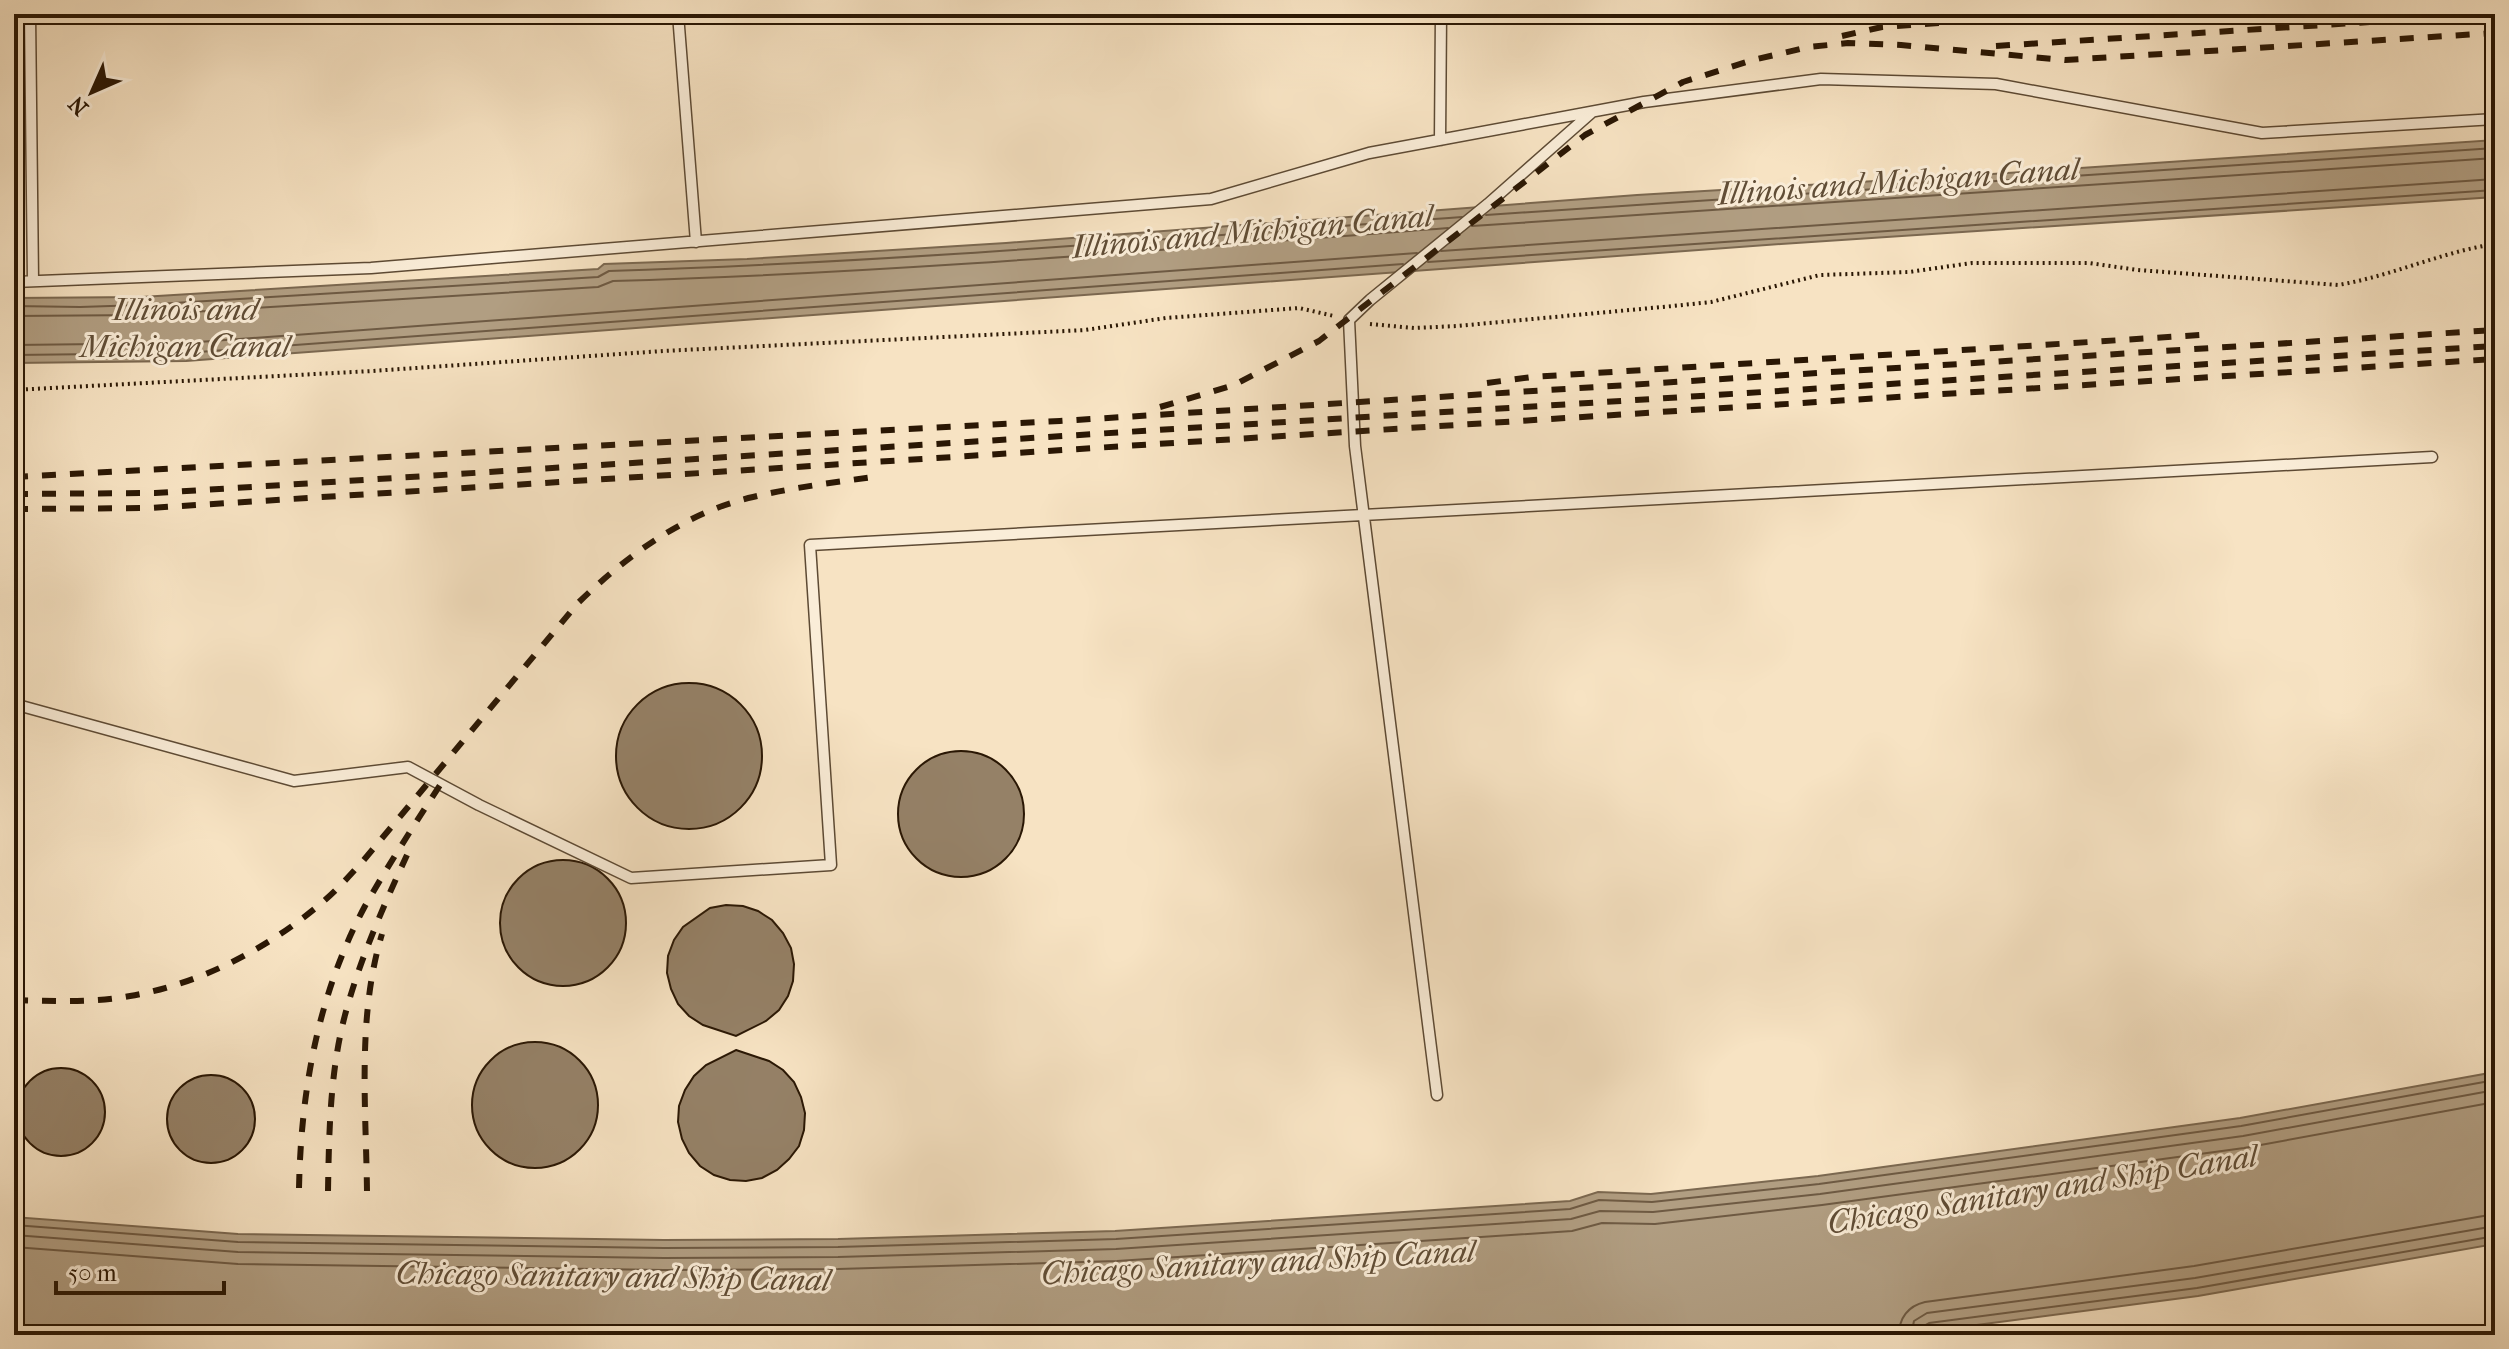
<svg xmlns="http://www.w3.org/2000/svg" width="2509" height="1349" font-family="'IM FELL French Canon',serif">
	<rect width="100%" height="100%" fill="#f7e3c3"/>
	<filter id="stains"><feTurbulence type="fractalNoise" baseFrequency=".0025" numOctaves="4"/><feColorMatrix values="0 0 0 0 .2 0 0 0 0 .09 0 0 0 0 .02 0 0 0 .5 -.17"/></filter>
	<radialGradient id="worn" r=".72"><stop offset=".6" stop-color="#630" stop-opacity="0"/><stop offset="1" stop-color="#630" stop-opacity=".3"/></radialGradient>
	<!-- water -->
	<path fill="#b19e82" stroke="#7b6850" stroke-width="2" d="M 2495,140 L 2495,197 L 1781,244 L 186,361 L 14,363 L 14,298 L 141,297 L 598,269 L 604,264 L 747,259 L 1006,243 L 1637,195 L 1977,175 Z
		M 2495,1072 L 2495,1244 L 2198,1296 L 1900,1335 L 14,1335 L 14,1217 L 238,1234 L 664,1240 L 838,1239 L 1115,1231 L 1570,1201 L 1598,1192 L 1651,1194 L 1818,1176 L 2240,1118 Z"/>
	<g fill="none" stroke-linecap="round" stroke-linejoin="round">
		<!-- shore -->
		<path stroke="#6e5a43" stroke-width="2" d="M 1486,215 L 2495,148
			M 1472,226 L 2495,158
			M 1441,251 L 2495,179
			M 1428,262 L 2495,190
			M 14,306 L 80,307 L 141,305 L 598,277 L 609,271 C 894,262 1177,238 1462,217
			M 14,316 L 142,315 L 598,287 L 613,281 C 892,273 1170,249 1448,228
			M 14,345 L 185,343 L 1417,253
			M 14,355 L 185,353 L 1403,264
			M 14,1225 L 238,1242 L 664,1248 L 838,1247 L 1116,1239 L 1570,1209 L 1599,1200 L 1652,1202 L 1819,1184 L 2241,1126 L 2495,1080
			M 14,1235 L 238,1252 L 664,1258 L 838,1257 L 1116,1249 L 1571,1219 L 1600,1211 L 1653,1212 L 1820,1194 L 2243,1136 L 2495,1090
			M 14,1247 L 238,1264 L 664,1270 L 838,1269 L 1117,1261 L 1572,1231 L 1602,1223 L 1655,1224 L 1822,1205 L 2244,1148 L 2495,1102
			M 1899,1335 C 1899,1318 1908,1306 1925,1302 L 2194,1266 L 2495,1214
			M 1911,1335 L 1914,1321 L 1927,1313 L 2195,1278 L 2495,1226
			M 1921,1335 L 1922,1327 L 1929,1323 L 2197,1288 L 2495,1236"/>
	</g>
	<!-- building -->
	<path fill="#958167" stroke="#2a1704" stroke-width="2" d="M616 756a73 73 0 1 1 146 0a73 73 0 1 1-146 0Z
		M898 814a63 63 0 1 1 126 0a63 63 0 1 1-126 0Z
		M500 923a63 63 0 1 1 126 0a63 63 0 1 1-126 0Z
		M 726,905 L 743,906 L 758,911 L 772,920 L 783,933 L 791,948 L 794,964 L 793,981 L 788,996 L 779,1010 L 766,1021 L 736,1036 L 703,1025 L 689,1016 L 678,1004 L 671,989 L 667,973 L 668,956 L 674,940 L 683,927 L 710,908 Z
		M472 1105a63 63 0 1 1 126 0a63 63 0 1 1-126 0Z
		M 736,1050 L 769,1061 L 783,1070 L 794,1082 L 801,1097 L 805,1113 L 804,1130 L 799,1146 L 789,1159 L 777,1170 L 762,1178 L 746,1181 L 730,1180 L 714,1175 L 700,1166 L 689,1153 L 682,1139 L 678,1122 L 679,1106 L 685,1090 L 694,1076 L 706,1065 Z
		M17 1112a44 44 0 1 1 88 0a44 44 0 1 1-88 0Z
		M167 1119a44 44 0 1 1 88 0a44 44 0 1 1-88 0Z"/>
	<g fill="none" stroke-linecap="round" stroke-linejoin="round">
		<defs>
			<path id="lane" d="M 30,14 L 33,281
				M 678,14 L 696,242
				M 1440,140 L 1441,14
				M 14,282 L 371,268 L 1211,199 L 1369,153 L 1644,102 L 1821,79 L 1996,84 L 2262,133 L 2495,119
				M 14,704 L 294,781 L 408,767 L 479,805 L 631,878 L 831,865 L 810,545 L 2432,457
				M 1437,1095 L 1355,446 L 1349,320 L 1370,300 L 1488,204 L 1591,113"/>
		</defs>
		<!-- lane casing -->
		<use href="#lane" stroke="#5d4a34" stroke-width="13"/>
		<!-- path -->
		<path stroke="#2a1704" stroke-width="4" stroke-dasharray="2 4" stroke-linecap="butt" d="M 1370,324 L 1414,328 L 1457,326 L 1673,306 L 1711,302 L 1820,275 L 1909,272 L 1972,263 L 2089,263 L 2138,270 L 2338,285 C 2392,276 2441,252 2495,244
			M 14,390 L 372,371 L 663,351 L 1085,330 L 1166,318 L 1299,308 L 1334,316"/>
		<!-- lane -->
		<use href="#lane" stroke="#faedd8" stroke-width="10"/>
		<!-- rail -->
		<path stroke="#2a1704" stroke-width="6" stroke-dasharray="14 14" stroke-linecap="butt" d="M 1842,36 L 1882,27 L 2063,14
			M 1996,46 L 2495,14
			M 1487,383 L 1532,377 L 2201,335
			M 1160,407 L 1234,385 L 1319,341 L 1585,135 L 1683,82 L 1753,60 L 1809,47 L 1848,43 L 1901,45 L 2065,60 L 2495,33
			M 14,477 L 1060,421 L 2495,330
			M 14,494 L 155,493 L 2495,346
			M 14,509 L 150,508 L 2495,359
			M 14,1000 C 53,1001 91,1003 130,996 C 201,984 271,947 325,900 C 339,888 351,874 363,861 L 578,603 C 626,556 686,512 753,497 C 795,487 838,482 880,476
			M 299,1188 C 301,1090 318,994 365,906 C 390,862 418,819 446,776
			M 328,1191 C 329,1132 330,1072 345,1015 C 360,959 383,907 407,855
			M 367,1191 C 366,1107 357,1016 382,934"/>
	</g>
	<g text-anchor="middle" stroke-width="6" stroke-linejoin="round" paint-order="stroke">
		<!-- water labels -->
		<g font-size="32" font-style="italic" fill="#604d36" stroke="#faedd8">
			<text transform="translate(1898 181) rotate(-4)" y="11">Illinois and Michigan Canal</text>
			<text transform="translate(1252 231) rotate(-5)" y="11">Illinois and Michigan Canal</text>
			<text x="185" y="320">Illinois and<tspan x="185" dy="37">Michigan Canal</tspan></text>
			<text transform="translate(2042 1189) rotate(-9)" y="11">Chicago Sanitary and Ship Canal</text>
			<text transform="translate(1258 1262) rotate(-3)" y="11">Chicago Sanitary and Ship Canal</text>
			<text transform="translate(613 1276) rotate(1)" y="11">Chicago Sanitary and Ship Canal</text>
		</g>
	</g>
	<!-- margin -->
	<rect width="2509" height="1349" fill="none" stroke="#f7e3c3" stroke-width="48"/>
	<rect x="16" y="16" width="2477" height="1317" fill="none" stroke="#2a1704" stroke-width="4"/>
	<rect x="24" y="24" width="2461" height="1301" fill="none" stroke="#2a1704" stroke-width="2"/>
	<!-- north arrow -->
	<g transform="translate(92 92) rotate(225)" stroke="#faedd8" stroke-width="6" paint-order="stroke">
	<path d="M0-6L14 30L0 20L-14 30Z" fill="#2a1704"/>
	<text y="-12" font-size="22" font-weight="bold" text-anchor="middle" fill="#2a1704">N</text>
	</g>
	<!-- scale -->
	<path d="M56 1281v12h168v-12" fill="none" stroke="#2a1704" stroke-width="4"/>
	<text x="68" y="1281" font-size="24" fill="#2a1704" stroke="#faedd8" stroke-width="6" paint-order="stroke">50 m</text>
	<rect width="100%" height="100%" filter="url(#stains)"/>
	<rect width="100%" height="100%" fill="url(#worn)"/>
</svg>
